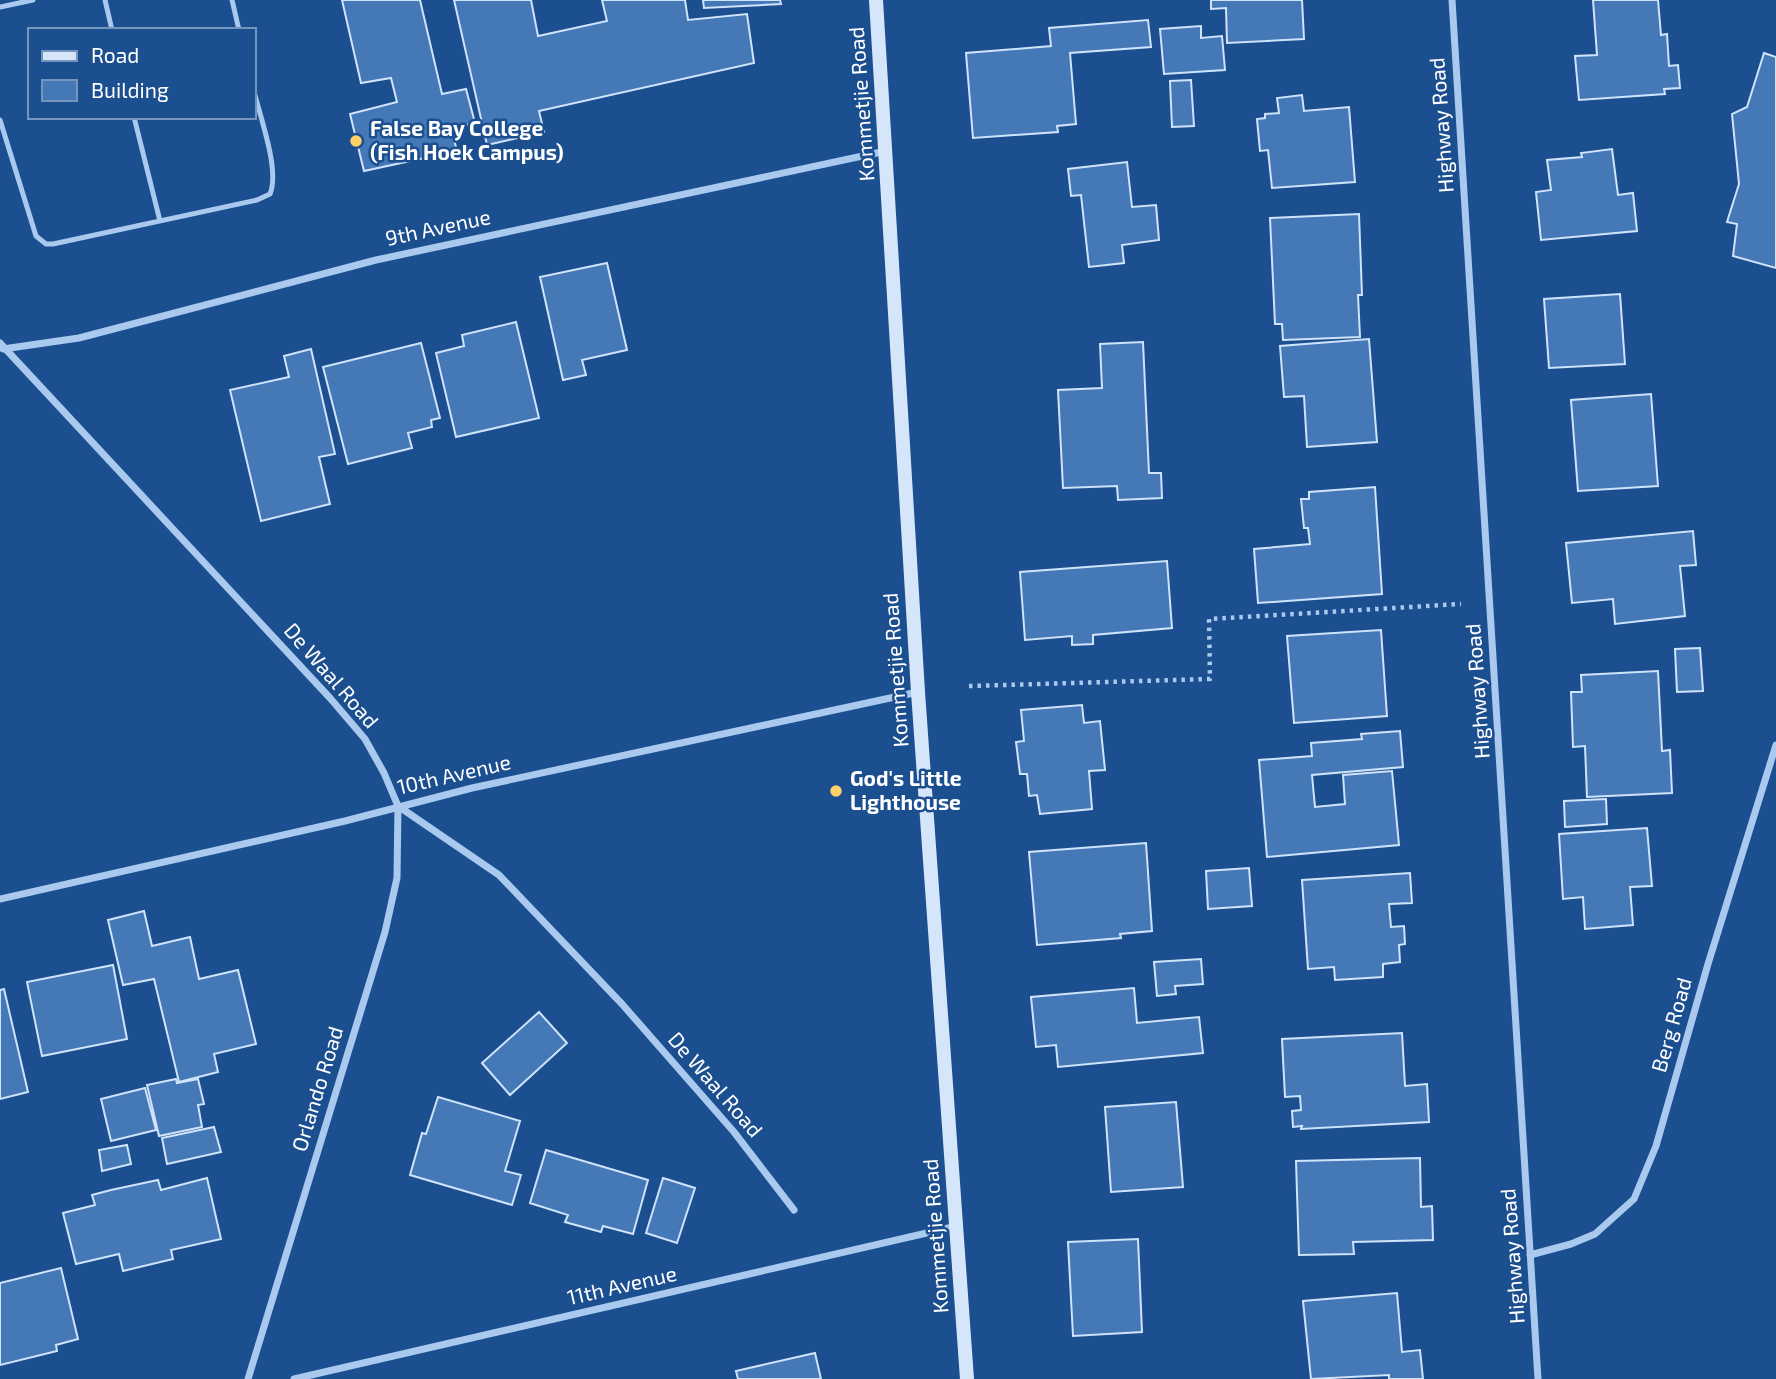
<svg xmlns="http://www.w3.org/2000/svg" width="1776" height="1379" font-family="'Exo 2',sans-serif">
	<rect width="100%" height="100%" fill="#1b4f8f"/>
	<!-- building -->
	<path fill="#4478b7" stroke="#cfe3fa" stroke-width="2" d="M 342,0 L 420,0 L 442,94 L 466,89 L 475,123 L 451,128 L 457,151 L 364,171 L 350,114 L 397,102 L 391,78 L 361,83 Z
		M 454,0 L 531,0 L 538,36 L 607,21 L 602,0 L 685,0 L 688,20 L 747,14 L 754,63 L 539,111 L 544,132 L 487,145 Z
		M 703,0 L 780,0 L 781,4 L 704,8 Z
		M 1211,0 L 1302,0 L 1304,39 L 1227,43 L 1226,8 L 1211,9 Z
		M 1593,0 L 1658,0 L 1661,35 L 1667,34 L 1669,66 L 1678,65 L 1680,88 L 1664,89 L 1665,94 L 1579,100 L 1575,56 L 1597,55 Z
		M 1148,20 L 1151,47 L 1070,53 L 1076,124 L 1057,126 L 1058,132 L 973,138 L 966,53 L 1051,46 L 1049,28 Z
		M 1201,26 L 1201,38 L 1222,36 L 1225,70 L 1164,74 L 1160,29 Z
		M 1764,53 L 1776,57 L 1776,268 L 1733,256 L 1737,224 L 1727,222 L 1739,184 L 1732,114 L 1747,107 Z
		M 1191,80 L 1194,126 L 1172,127 L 1170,81 Z
		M 1302,95 L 1304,111 L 1349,107 L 1355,182 L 1272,188 L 1268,150 L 1260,151 L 1257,119 L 1265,118 L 1265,114 L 1279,113 L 1277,98 Z
		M 1612,149 L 1618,195 L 1633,193 L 1637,231 L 1541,240 L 1536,192 L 1551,190 L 1547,160 L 1582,157 L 1581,153 Z
		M 1127,162 L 1132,207 L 1156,205 L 1159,240 L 1122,245 L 1124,263 L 1089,267 L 1081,195 L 1071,196 L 1068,169 Z
		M 1359,214 L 1362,295 L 1358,295 L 1360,337 L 1283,340 L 1282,324 L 1275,324 L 1270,218 Z
		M 607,263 L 627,350 L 582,360 L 586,375 L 563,380 L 540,277 Z
		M 1620,294 L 1625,364 L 1549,368 L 1544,299 Z
		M 516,322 L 539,418 L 456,437 L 436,353 L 464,346 L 462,335 Z
		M 1369,339 L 1377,442 L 1307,447 L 1304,396 L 1284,397 L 1280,346 Z
		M 1143,342 L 1149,473 L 1161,473 L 1162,498 L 1118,500 L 1117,486 L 1063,488 L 1058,390 L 1102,388 L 1100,344 Z
		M 421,343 L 440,418 L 431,420 L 432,427 L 408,433 L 412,448 L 348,464 L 323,367 Z
		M 311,349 L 335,454 L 319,457 L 330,504 L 261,521 L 230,390 L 289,377 L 284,356 Z
		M 1651,394 L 1658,486 L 1578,491 L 1571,400 Z
		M 1375,487 L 1382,594 L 1258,603 L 1254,549 L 1310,544 L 1308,528 L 1304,528 L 1301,499 L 1309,499 L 1309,492 Z
		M 1693,531 L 1696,565 L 1680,566 L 1685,616 L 1615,624 L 1613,599 L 1572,603 L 1566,543 Z
		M 1167,561 L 1172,628 L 1093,635 L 1093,644 L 1072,645 L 1072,636 L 1025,640 L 1020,572 Z
		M 1381,630 L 1387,716 L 1294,723 L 1287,636 Z
		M 1700,648 L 1703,691 L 1677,692 L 1675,649 Z
		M 1658,671 L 1662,751 L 1670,750 L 1672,793 L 1587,797 L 1585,746 L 1573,747 L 1571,692 L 1582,692 L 1581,675 Z
		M 1082,705 L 1084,723 L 1100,721 L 1105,770 L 1089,771 L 1092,809 L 1040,814 L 1037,795 L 1029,796 L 1027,774 L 1020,774 L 1016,742 L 1024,741 L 1021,710 Z
		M 1400,731 L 1403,767 L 1312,775 L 1315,807 L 1345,804 L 1343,775 L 1392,771 L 1399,845 L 1267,857 L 1259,760 L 1312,756 L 1311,743 L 1362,739 L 1361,734 Z
		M 1606,799 L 1607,824 L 1565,827 L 1564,801 Z
		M 1647,828 L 1652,886 L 1630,887 L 1633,925 L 1585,929 L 1583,897 L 1563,899 L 1559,834 Z
		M 1146,843 L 1152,931 L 1120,934 L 1121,938 L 1037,945 L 1029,852 Z
		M 1249,868 L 1252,906 L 1208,909 L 1206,871 Z
		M 1410,873 L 1412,903 L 1389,904 L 1391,927 L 1404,926 L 1405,944 L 1399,945 L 1400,962 L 1383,964 L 1383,977 L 1335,980 L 1334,967 L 1308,969 L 1302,880 Z
		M 144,911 L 152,946 L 190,937 L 199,979 L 238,970 L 256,1044 L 214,1054 L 218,1072 L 179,1082 L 154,979 L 123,985 L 108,920 Z
		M 1201,959 L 1203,984 L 1175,986 L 1176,994 L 1157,996 L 1154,962 Z
		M 113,965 L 127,1039 L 42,1056 L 27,982 Z
		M 1134,988 L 1137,1023 L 1199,1017 L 1203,1053 L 1058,1067 L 1056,1045 L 1036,1047 L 1031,997 Z
		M 4,989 L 28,1092 L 0,1099 L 0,990 Z
		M 539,1012 L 567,1043 L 510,1095 L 482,1063 Z
		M 1402,1033 L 1405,1086 L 1427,1084 L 1429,1122 L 1301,1129 L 1302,1126 L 1293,1127 L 1292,1111 L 1301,1110 L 1300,1096 L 1285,1097 L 1282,1039 Z
		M 176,1079 L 177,1083 L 198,1079 L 204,1104 L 198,1105 L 202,1127 L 159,1136 L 147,1085 Z
		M 145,1088 L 156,1130 L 111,1141 L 101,1099 Z
		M 438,1097 L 520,1121 L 505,1171 L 521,1175 L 512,1205 L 410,1175 L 422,1133 L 426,1134 Z
		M 1176,1102 L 1183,1187 L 1111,1192 L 1105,1107 Z
		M 214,1127 L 221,1152 L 167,1164 L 162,1138 Z
		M 127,1145 L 131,1164 L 102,1171 L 99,1150 Z
		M 546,1150 L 648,1180 L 633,1234 L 603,1226 L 601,1232 L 565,1222 L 568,1215 L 530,1203 Z
		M 1420,1158 L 1421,1207 L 1432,1206 L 1433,1240 L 1353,1242 L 1354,1254 L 1299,1255 L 1296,1161 Z
		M 207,1178 L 221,1239 L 171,1250 L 173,1259 L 123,1271 L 119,1254 L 76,1264 L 63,1213 L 95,1205 L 92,1195 L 111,1190 L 158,1180 L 161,1190 Z
		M 663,1178 L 695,1188 L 677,1243 L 646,1233 Z
		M 1138,1239 L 1142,1332 L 1073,1336 L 1068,1242 Z
		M 61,1268 L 78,1339 L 56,1345 L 57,1351 L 0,1365 L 0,1283 Z
		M 1397,1293 L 1402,1352 L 1420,1350 L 1423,1379 L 1389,1379 L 1389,1375 L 1311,1379 L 1303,1301 Z
		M 815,1353 L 821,1379 L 738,1379 L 736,1371 Z"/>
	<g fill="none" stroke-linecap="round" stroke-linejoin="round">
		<!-- path -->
		<path stroke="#a9c9ee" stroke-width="4.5" stroke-dasharray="3.5 5" stroke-linecap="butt" d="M 969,686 L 1210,679 L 1209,619 L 1461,604"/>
		<!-- lane -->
		<path stroke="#a9c9ee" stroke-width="5" d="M 105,0 L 112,30
			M 232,0 L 239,30
			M 0,7 L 33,0
			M 134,117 L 160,221
			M 0,120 L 36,236 L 46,244 L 53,244 L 257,200 L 270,194 C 280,170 260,117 254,91"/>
		<!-- street -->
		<path stroke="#a9c9ee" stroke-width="7" d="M 1452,0 L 1538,1379
			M 0,343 L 330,698 L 365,739 L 384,773 L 398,806 L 499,875 L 622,1004 L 734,1132 L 794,1210
			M 3,349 L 79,338 L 376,260 L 886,151
			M 0,899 L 345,821 L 472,788 L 918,692
			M 1530,1255 L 1571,1244 L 1595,1234 L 1634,1199 L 1656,1146 L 1708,964 L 1776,745
			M 248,1379 L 385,932 L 397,878 L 398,806
			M 294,1379 L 957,1226"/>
		<!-- secondary -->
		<path stroke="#d6e6fa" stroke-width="14" d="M 876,0 L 918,692 L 967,1379"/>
	</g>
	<!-- markers -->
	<g fill="#ffd166" stroke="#1b4f8f" stroke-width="2.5">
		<circle cx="356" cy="141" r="7"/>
		<circle cx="836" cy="791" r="7"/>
	</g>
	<g text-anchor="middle" stroke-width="5" stroke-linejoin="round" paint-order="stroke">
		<!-- street labels -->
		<g font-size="21" fill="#fff" stroke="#1b4f8f">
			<text transform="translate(862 104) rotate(-94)" y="7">Kommetjie Road</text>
			<text transform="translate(1442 125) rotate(-94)" y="7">Highway Road</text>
			<text transform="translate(438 228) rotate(-12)" y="7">9th Avenue</text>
			<text transform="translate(896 670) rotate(-94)" y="7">Kommetjie Road</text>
			<text transform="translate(331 676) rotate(49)" y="7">De Waal Road</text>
			<text transform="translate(1478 691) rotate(-94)" y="7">Highway Road</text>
			<text transform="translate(454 775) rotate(-13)" y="7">10th Avenue</text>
			<text transform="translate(1672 1025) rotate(-74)" y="7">Berg Road</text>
			<text transform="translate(715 1085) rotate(49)" y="7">De Waal Road</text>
			<text transform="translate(318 1089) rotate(-73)" y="7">Orlando Road</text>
			<text transform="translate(936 1236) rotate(-94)" y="7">Kommetjie Road</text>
			<text transform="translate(1513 1256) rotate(-94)" y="7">Highway Road</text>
			<text transform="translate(622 1286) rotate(-13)" y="7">11th Avenue</text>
		</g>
		<!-- poi labels -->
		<g font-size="21" font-weight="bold" fill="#fff" stroke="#1b4f8f" text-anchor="start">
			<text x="370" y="136">False Bay College<tspan x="370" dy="24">(Fish Hoek Campus)</tspan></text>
			<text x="850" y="786">God's Little<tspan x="850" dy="24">Lighthouse</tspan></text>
		</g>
	</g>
	<!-- legend -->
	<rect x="28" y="28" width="228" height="91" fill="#1b4f8f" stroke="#7695bc" stroke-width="2"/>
	<rect x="42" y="51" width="35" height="10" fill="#d6e6fa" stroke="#7695bc" stroke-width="2"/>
	<text x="91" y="63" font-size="21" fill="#ffffff">Road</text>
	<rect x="42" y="80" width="35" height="21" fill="#4478b7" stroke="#7695bc" stroke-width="2"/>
	<text x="91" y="98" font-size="21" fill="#ffffff">Building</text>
</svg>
